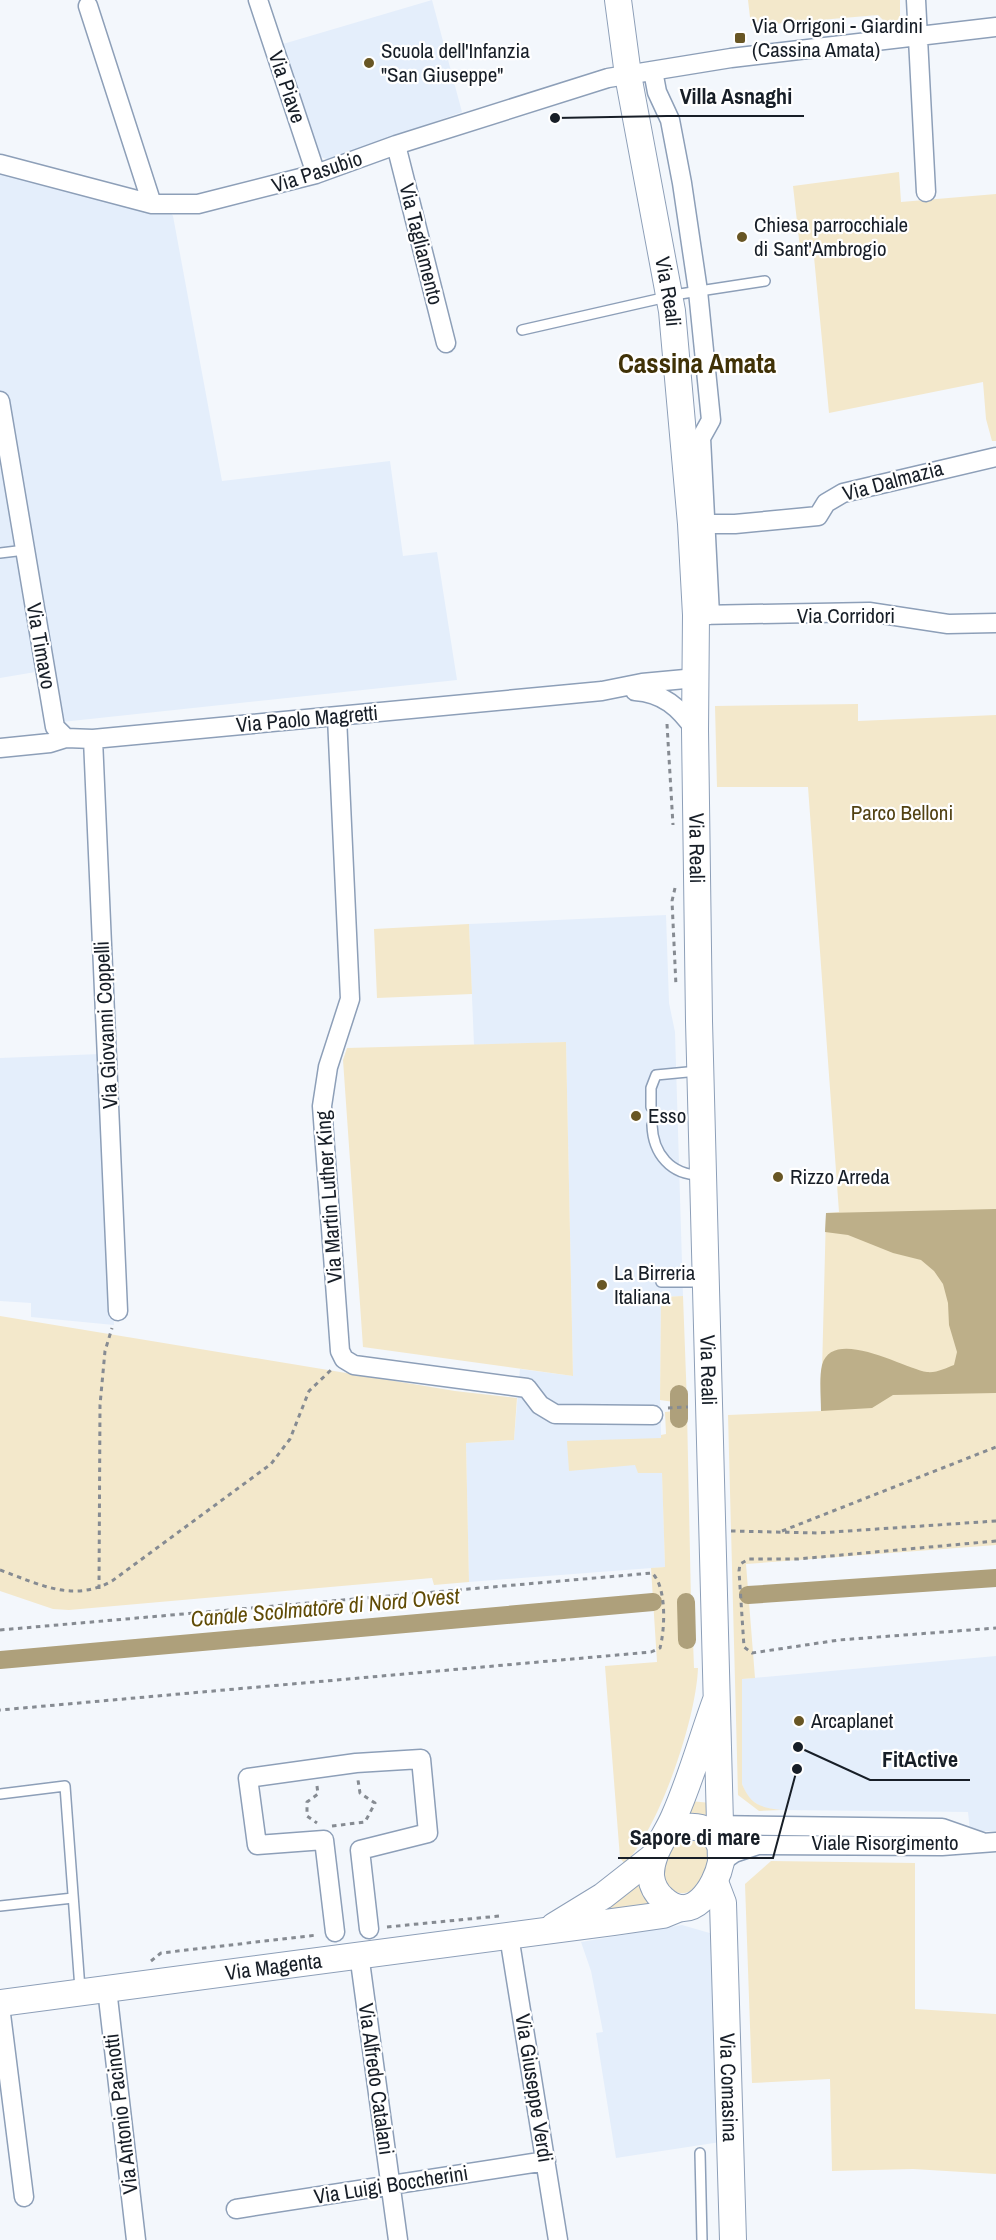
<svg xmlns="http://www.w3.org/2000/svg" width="996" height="2240" font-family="'Archivo Narrow',sans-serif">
	<rect width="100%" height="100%" fill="#f3f7fc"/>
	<!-- built -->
	<path fill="#e4eefb" d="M 432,0 L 462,112 L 329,160 L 319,156 L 283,44 Z
		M 0,157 L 159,198 L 173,216 L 222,481 L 390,461 L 403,556 L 437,552 L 457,680 L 62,722 L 53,669 L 0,678 L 0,468 L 5,467 L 0,435 Z
		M 666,915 L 669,1003 L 675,1032 L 683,1296 L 661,1297 L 660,1400 L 665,1567 L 469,1582 L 466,1443 L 514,1440 L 520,1369 L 573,1376 L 566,1042 L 474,1045 L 469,924 Z
		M 100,1054 L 114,1325 L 31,1317 L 31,1303 L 0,1301 L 0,1058 Z
		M 996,1656 L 996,1831 L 970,1831 L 968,1812 L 781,1810 L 763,1808 L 748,1798 L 742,1784 L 742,1679 Z
		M 682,1925 L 720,1936 L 727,2141 L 616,2158 L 596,2033 L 603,2032 L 591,1971 L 581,1942 Z"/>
	<!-- green -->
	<path fill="#f3e8cb" d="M 748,0 L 900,0 L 900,17 L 895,23 L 886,23 L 878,15 L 751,26 Z
		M 899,172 L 901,202 L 996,194 L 996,441 L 992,441 L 986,419 L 983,382 L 829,413 L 814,257 L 801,257 L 793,186 Z
		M 858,704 L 858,721 L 996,715 L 996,1545 L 746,1564 L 755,1678 L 742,1679 L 742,1784 C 751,1805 759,1807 781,1810 L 759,1811 L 738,1795 L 728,1415 L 821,1411 L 826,1213 L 839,1212 L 808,787 L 717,787 L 715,706 Z
		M 469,924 L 472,994 L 377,998 L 374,929 Z
		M 566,1042 L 573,1376 L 363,1347 L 343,1060 L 347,1048 Z
		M 683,1296 L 687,1403 L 683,1404 L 683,1398 L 679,1394 L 675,1395 L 674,1402 L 660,1400 L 661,1297 Z
		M 0,1316 L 455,1391 L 517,1398 L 514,1440 L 466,1443 L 469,1582 L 434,1585 L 432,1578 L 69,1610 L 53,1609 L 0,1591 Z
		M 674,1411 L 674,1416 L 679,1419 L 683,1416 L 683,1411 L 687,1411 L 691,1602 L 681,1602 L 682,1640 L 693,1640 L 694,1668 L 698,1668 C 696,1720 660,1826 625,1864 L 620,1858 L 605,1666 L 657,1662 L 651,1568 L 665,1567 L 662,1473 L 638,1473 L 635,1465 L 569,1471 L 567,1441 L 661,1438 L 661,1435 L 666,1434 L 665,1412 Z
		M 690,1801 L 711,1803 L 710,1817 L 685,1818 Z
		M 694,1839 L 708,1848 C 714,1875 687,1913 663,1881 C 665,1857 669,1842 694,1839 Z
		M 771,1861 L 915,1863 L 915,2009 L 996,2014 L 996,2174 L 913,2169 L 832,2171 L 830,2079 L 752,2083 L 745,1884 Z
		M 639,1875 L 657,1910 L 596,1920 L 620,1891 Z"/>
	<!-- forest -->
	<path fill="#bdaf89" d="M 996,1209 L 996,1393 L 893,1395 L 872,1408 L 821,1411 C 821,1397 819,1378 822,1365 C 833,1326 905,1369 927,1372 C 937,1373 946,1368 954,1365 L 957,1352 L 949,1325 L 948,1303 L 943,1284 L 934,1271 L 921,1260 L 893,1253 L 848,1235 L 825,1232 L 826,1213 Z"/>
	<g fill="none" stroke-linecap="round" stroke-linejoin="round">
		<!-- stream -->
		<path stroke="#aea07b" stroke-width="5" d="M 682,1631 L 687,1631"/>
		<!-- canal -->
		<path stroke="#aea07b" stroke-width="18" d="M 679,1394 L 679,1419
			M 748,1595 L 996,1578
			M 686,1602 L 687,1640
			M 0,1660 L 653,1602"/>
		<defs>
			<path id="lane" d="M 522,330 L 680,294 L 765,281
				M 0,553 L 25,550
				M 651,1107 L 651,1088 L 656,1075 L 698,1071
				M 652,1125 C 653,1154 671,1175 700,1175
				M 661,1282 L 705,1282
				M 0,1794 L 65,1786 L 80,1989
				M 0,1906 L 73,1898
				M 700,2153 L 702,2240"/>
			<path id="street" d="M 258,0 L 316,174
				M 916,0 L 926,192
				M 88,6 L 152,204
				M 653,71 L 657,92 L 670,120 L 682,183 L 698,291 L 711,420 L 701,438 L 710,615
				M 396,145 L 446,343
				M 0,164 L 152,204 L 198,204 L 316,174 L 396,145 L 608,78 L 731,58 L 996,27
				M 0,401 L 55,727 L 66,738
				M 695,524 L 735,524 L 818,516 L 826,503 L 843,493 L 996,457
				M 698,615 L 869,612 L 948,624 L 996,623
				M 635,691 C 663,693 679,707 695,730
				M 337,717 L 350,999 L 328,1067 L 322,1106 L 340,1351 L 344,1359 L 354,1365 L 527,1388 L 540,1405 L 555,1414 L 653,1415
				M 93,739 L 118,1311
				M 0,748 L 50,743 L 66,738 L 93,739 L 602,691 L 642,683 L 696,678
				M 710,1825 L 942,1828 L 982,1842
				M 721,1862 L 734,1853 L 758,1845 L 942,1846 L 996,1842
				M 335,1932 L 324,1840 L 257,1845 L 248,1778 L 356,1763 L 421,1759 L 428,1833 L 360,1850 L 369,1929
				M 509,1936 L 558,2240
				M 359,1954 L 398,2240
				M 107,1989 L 136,2240
				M 0,2006 L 24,2197
				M 236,2209 L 546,2161"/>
			<g id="secondary">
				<path id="s1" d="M 618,0 L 628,75 L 672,311 L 691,524 L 696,615 L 695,730 L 699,1021 L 721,1862 C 716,1887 692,1926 663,1899 C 656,1893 652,1885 651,1876 C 650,1854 666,1836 674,1817 C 691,1779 702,1738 716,1700"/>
				<path d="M 665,1836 C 686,1822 709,1823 721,1846"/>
				<path id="s2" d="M 715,1882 L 723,1903 L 733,2240"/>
				<path d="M 554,1926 L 603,1896 L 654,1856"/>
				<path id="s3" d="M 0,2003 L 613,1922 L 663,1915 L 680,1908"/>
			</g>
		</defs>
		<!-- lane casing -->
		<use href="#lane" stroke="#8d9fb8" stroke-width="12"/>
		<!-- street casing -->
		<use href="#street" stroke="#8d9fb8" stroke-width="21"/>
		<!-- secondary casing -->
		<use href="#secondary" stroke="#8d9fb8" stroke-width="28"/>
		<!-- path -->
		<path stroke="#868b92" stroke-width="3" stroke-dasharray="4.5 4.5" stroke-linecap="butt" d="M 667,724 L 673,825
			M 675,888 L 672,901 L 676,986
			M 668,1408 L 688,1407
			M 731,1531 L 818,1533 L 996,1521
			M 782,1531 L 996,1447
			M 996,1541 L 798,1559 L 749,1559 L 740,1564 L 739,1571 L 744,1647 L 752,1653 L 839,1640 L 996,1628
			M 0,1570 C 39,1584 73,1603 112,1581 L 271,1464 L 290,1439 L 309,1391 L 331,1370
			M 99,1589 L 100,1405 L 105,1351 L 112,1328
			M 0,1630 L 652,1573 C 667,1587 665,1629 660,1648 L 651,1652 L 0,1710
			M 317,1786 L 318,1794 L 307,1802 L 307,1816 L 317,1823
			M 332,1826 L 365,1822 L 375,1803 L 360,1793 L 358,1780
			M 387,1927 L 499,1916
			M 151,1961 L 161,1953 L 317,1935"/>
		<!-- lane -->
		<use href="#lane" stroke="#fff" stroke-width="9"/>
		<!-- street -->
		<use href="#street" stroke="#fff" stroke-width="18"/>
		<!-- secondary -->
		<use href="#secondary" stroke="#fff" stroke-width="26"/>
	</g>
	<!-- markers -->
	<g fill="#685624" stroke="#fff" stroke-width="2">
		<rect x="734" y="32" width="12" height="12" rx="3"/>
		<circle cx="369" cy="63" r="6"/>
		<circle cx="742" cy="237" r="6"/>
		<circle cx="636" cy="1116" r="6"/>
		<circle cx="778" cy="1177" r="6"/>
		<circle cx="602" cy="1285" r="6"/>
		<circle cx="799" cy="1721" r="6"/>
	</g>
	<g text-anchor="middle" stroke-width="4.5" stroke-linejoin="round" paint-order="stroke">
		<!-- poi labels -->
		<g font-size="21" fill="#171e27" stroke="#fff" text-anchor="start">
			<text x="752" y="33">Via Orrigoni - Giardini<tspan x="752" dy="24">(Cassina Amata)</tspan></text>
			<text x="381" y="58">Scuola dell'Infanzia<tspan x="381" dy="24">"San Giuseppe"</tspan></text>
			<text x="754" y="232">Chiesa parrocchiale<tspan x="754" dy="24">di Sant'Ambrogio</tspan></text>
			<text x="648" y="1123">Esso</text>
			<text x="790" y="1184">Rizzo Arreda</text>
			<text x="614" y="1280">La Birreria<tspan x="614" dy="24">Italiana</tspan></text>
			<text x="811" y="1728">Arcaplanet</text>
		</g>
		<!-- street labels -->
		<g font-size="21" fill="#171e27" stroke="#fff">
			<text transform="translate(287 87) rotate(71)" y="7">Via Piave</text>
			<text transform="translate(317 172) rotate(-18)" y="7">Via Pasubio</text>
			<text transform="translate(421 244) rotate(76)" y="7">Via Tagliamento</text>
			<text dy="7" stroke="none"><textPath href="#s1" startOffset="296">Via Reali</textPath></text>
			<text transform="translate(893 481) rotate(-15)" y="7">Via Dalmazia</text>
			<text x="846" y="623">Via Corridori</text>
			<text transform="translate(41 646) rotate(80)" y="7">Via Timavo</text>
			<text transform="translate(307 719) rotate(-5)" y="7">Via Paolo Magretti</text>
			<text dy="7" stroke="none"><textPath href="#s1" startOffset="854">Via Reali</textPath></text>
			<text transform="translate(106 1025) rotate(-93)" y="7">Via Giovanni Coppelli</text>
			<text transform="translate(329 1197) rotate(-94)" y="7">Via Martin Luther King</text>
			<text dy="7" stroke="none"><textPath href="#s1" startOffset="1376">Via Reali</textPath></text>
			<text x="885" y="1850">Viale Risorgimento</text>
			<text dy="7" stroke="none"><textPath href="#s3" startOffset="276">Via Magenta</textPath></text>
			<text transform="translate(376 2079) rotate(82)" y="7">Via Alfredo Catalani</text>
			<text transform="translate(534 2088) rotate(81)" y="7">Via Giuseppe Verdi</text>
			<text dy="7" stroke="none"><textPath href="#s2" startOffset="207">Via Comasina</textPath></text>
			<text transform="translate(121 2114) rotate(-97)" y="7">Via Antonio Pacinotti</text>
			<text transform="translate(391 2185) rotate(-9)" y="7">Via Luigi Boccherini</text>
		</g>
		<!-- park labels -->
		<g font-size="21" fill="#524213" stroke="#fff">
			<text x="902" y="820">Parco Belloni</text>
		</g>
		<!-- water labels -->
		<g font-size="22" font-style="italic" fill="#604b05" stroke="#fff">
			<text transform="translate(325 1607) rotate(-5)" y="8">Canale Scolmatore di Nord Ovest</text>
		</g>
		<!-- district labels -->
		<g font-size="27" font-weight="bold" fill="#403207" stroke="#fff">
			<text x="697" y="373">Cassina Amata</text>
		</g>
	</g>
	<!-- callouts -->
	<path fill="none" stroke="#171e27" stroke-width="2" d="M555 118L667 116H804M798 1747L870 1780H970M797 1769L773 1858H618"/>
	<g fill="#171e27" stroke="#fff" stroke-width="2">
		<circle cx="555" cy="118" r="6"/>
		<circle cx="798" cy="1747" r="6"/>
		<circle cx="797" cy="1769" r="6"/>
	</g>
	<g font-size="22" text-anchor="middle" font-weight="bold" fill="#171e27" stroke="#fff" stroke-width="4.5" stroke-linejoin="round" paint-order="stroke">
		<text x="736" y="104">Villa Asnaghi</text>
		<text x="920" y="1767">FitActive</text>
		<text x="695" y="1845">Sapore di mare</text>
	</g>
</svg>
